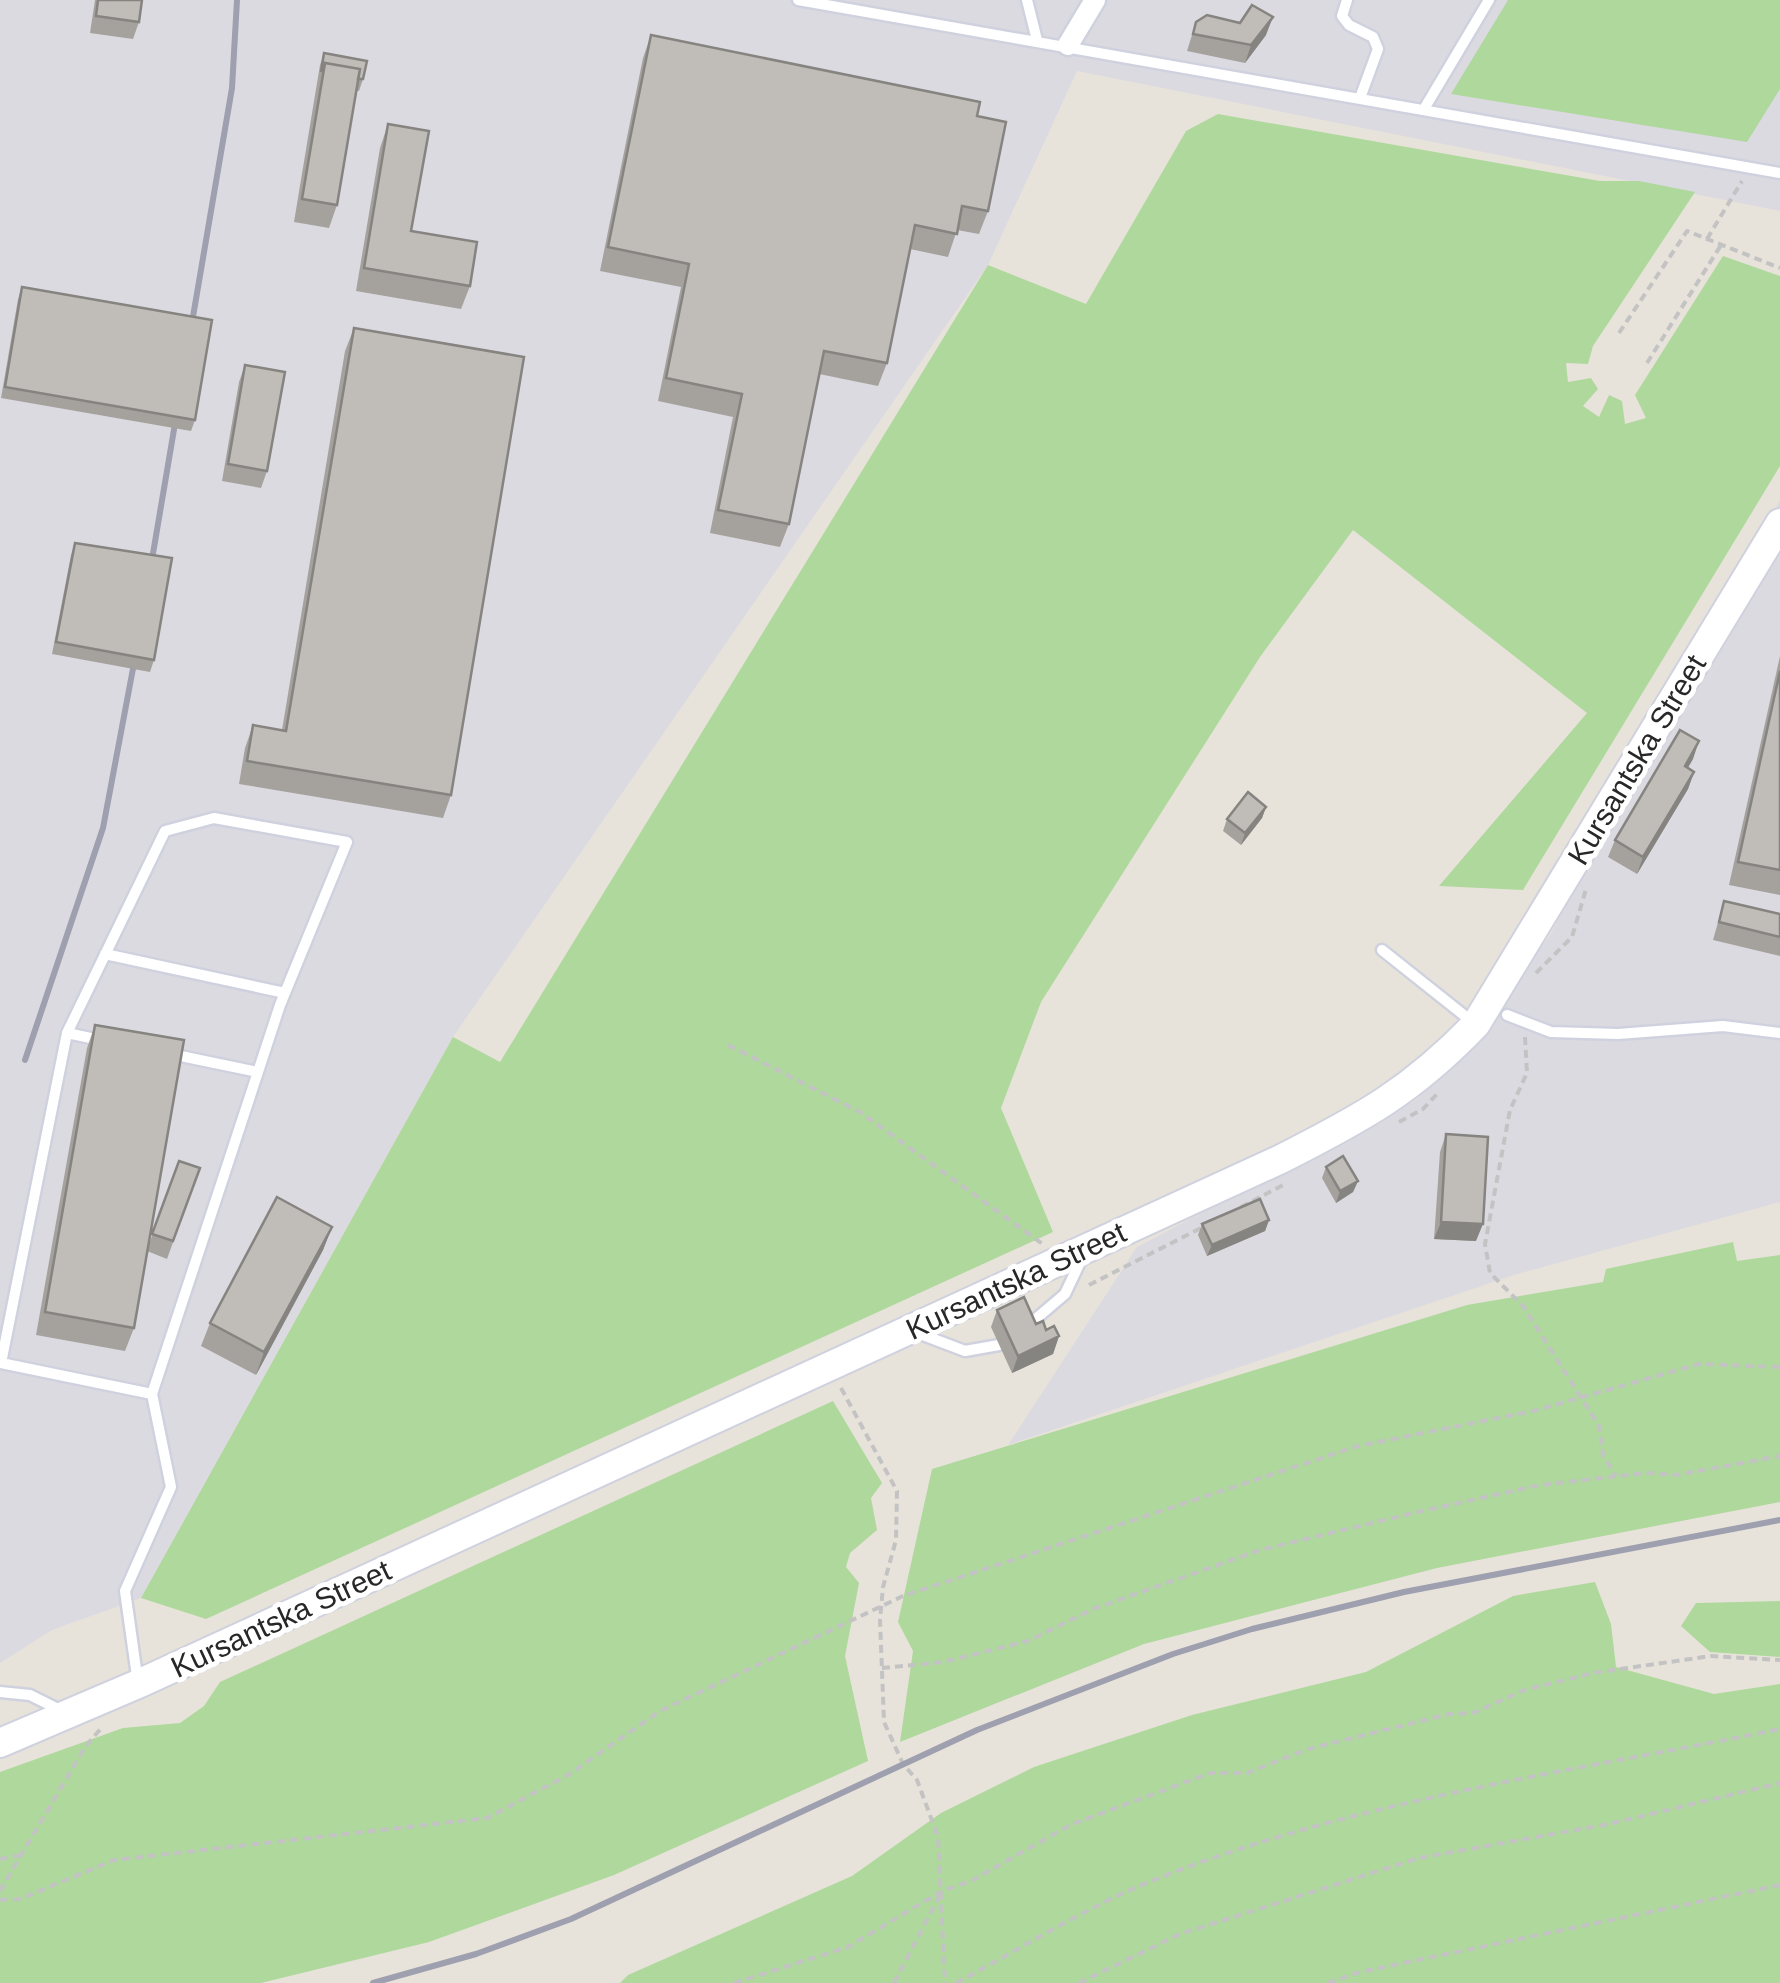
<svg xmlns="http://www.w3.org/2000/svg" width="1780" height="1983" font-family="Helvetica,sans-serif">
	<rect width="100%" height="100%" fill="#e8e3da"/>
	<!-- industrial -->
	<path fill="#dcdae1" d="M 0,0 L 1780,0 L 1780,211 L 1077,71 L 988,265 L 453,1037 L 141,1598 L 52,1630 L 0,1663 Z
		M 1780,500 L 1780,1202 L 1514,1275 L 1008,1445 L 1137,1247 L 1416,1100 L 1549,937 Z"/>
	<!-- green -->
	<path fill="#aed89c" d="M 1508,0 L 1780,0 L 1780,89 L 1747,142 L 1451,94 Z
		M 1218,114 L 1600,181 L 1639,181 L 1695,192 L 1593,346 L 1588,364 L 1566,363 L 1568,382 L 1591,378 L 1598,389 L 1583,406 L 1599,417 L 1609,395 L 1622,401 L 1625,424 L 1646,418 L 1635,395 L 1723,256 L 1780,276 L 1780,466 L 1523,890 L 1439,886 L 1587,713 L 1353,530 L 1260,657 L 1041,1002 L 1001,1108 L 1053,1232 L 206,1619 L 141,1598 L 453,1037 L 500,1062 L 988,265 L 1086,304 L 1186,131 Z
		M 1733,1242 L 1737,1261 L 1780,1255 L 1780,1502 L 1437,1568 L 1144,1644 L 900,1742 L 913,1651 L 898,1622 L 932,1469 L 1467,1305 L 1603,1282 L 1606,1269 Z
		M 833,1401 L 882,1483 L 871,1498 L 877,1530 L 850,1553 L 846,1567 L 859,1583 L 845,1656 L 868,1761 L 614,1875 L 429,1942 L 261,1983 L 0,1983 L 0,1772 L 123,1728 L 180,1723 L 204,1706 L 220,1682 Z
		M 1595,1582 L 1611,1624 L 1616,1667 L 1714,1694 L 1780,1684 L 1780,1983 L 620,1983 L 628,1975 L 852,1876 L 941,1813 L 1034,1767 L 1192,1715 L 1366,1672 L 1513,1596 Z
		M 1780,1601 L 1780,1657 L 1710,1652 L 1681,1626 L 1696,1603 Z"/>
	<g fill="none" stroke-linecap="round" stroke-linejoin="round">
		<defs>
			<path id="service" d="M 798,0 L 1780,173
				M 1027,0 L 1037,40
				M 1347,0 L 1342,16 L 1349,25 L 1373,37 L 1378,49 L 1360,98
				M 1424,109 L 1489,0
				M 1382,950 L 1475,1024
				M 105,954 L 285,993
				M 1507,1015 L 1551,1032 L 1618,1034 L 1723,1026 L 1780,1033
				M 67,1033 L 165,831 L 214,818 L 347,842 L 280,1005 L 152,1394 L 171,1487 L 125,1591 L 138,1683
				M 100,1040 L 67,1033 L 1,1363 L 152,1394
				M 171,1054 L 258,1072
				M 1025,1328 L 1065,1294 L 1082,1258
				M 915,1332 L 965,1351 L 999,1345
				M 0,1692 L 30,1695 L 64,1712"/>
			<path id="minor" d="M 1068,45 L 1095,0"/>
			<path id="tertiary" d="M 0,1743 L 138,1684 L 1281,1159 C 1362,1118 1412,1091 1476,1024 L 1780,523"/>
		</defs>
		<!-- service casing -->
		<use href="#service" stroke="#cfd2de" stroke-width="15"/>
		<!-- minor casing -->
		<use href="#minor" stroke="#cfd2de" stroke-width="25"/>
		<!-- tertiary casing -->
		<use href="#tertiary" stroke="#cfd2de" stroke-width="32"/>
		<!-- path -->
		<path stroke="#c3c3c3" stroke-width="4" stroke-dasharray="8 5" stroke-linecap="butt" d="M 1707,239 L 1742,181
			M 1619,333 L 1687,231 L 1780,268
			M 1647,363 L 1721,245
			M 1536,973 L 1572,937 L 1586,889
			M 1525,1037 L 1527,1073 L 1510,1110 L 1485,1244 L 1490,1273 L 1523,1306 L 1599,1426 L 1603,1456 L 1616,1476
			M 728,1045 L 860,1112 L 1044,1245
			M 1399,1122 L 1423,1109 L 1439,1092
			M 1241,1207 L 1285,1184
			M 1089,1285 L 1201,1228
			M 841,1388 L 897,1491 L 896,1540 L 883,1587 L 880,1620 L 884,1722 L 903,1764 L 917,1780 L 938,1837 L 945,1983
			M 882,1668 L 943,1662 L 1028,1641 L 1093,1609 L 1260,1550 L 1422,1511 L 1540,1485 L 1645,1473 L 1676,1475 L 1780,1456
			M 0,1859 L 22,1855
			M 0,1891 L 85,1747 L 103,1726
			M 0,1900 L 20,1899 L 114,1860 L 487,1818 L 568,1775 L 660,1711 L 903,1596 L 1358,1446 L 1533,1411 L 1699,1364 L 1780,1367
			M 734,1983 L 848,1947 L 942,1891 L 973,1880 L 1070,1825 L 1210,1773 L 1247,1773 L 1308,1749 L 1449,1714 L 1473,1713 L 1524,1690 L 1593,1673 L 1711,1656 L 1780,1660
			M 894,1983 L 940,1895
			M 956,1983 C 1022,1948 1089,1905 1159,1878 C 1359,1799 1571,1772 1780,1729
			M 1079,1983 L 1180,1934 L 1419,1858 L 1609,1824 L 1780,1783
			M 1328,1983 L 1360,1972 L 1780,1885"/>
		<!-- service -->
		<use href="#service" stroke="#fff" stroke-width="10"/>
		<!-- minor -->
		<use href="#minor" stroke="#fff" stroke-width="20"/>
		<!-- tertiary -->
		<use href="#tertiary" stroke="#fff" stroke-width="28"/>
		<!-- rail -->
		<path stroke="#9e9faf" stroke-width="6" d="M 188,346 L 232,88 L 237,0
			M 148,583 L 179,400
			M 25,1060 L 103,828 L 138,642
			M 373,1983 L 476,1954 L 571,1919 L 977,1730 L 1173,1654 L 1252,1629 L 1404,1592 L 1780,1520"/>
	</g>
	<!-- wall -->
	<path fill="#a5a29d" d="M 95,0 L 142,0 L 139,22 L 133,39 L 90,33 Z
		M 1196,22 L 1266,35 L 1245,63 L 1187,51 Z
		M 651,35 L 977,116 L 988,211 L 979,234 L 957,230 L 948,257 L 910,249 L 887,363 L 878,386 L 819,374 L 789,524 L 780,547 L 710,533 L 733,417 L 658,401 L 681,287 L 600,271 L 643,58 Z
		M 324,53 L 363,79 L 359,91 L 356,91 L 337,205 L 329,228 L 294,222 L 320,65 Z
		M 388,124 L 411,231 L 470,286 L 461,309 L 356,291 L 380,148 Z
		M 22,287 L 195,420 L 191,431 L 1,398 L 18,299 Z
		M 354,328 L 451,795 L 443,818 L 239,784 L 245,748 L 253,725 L 282,730 L 345,351 Z
		M 245,365 L 267,471 L 261,488 L 222,481 L 239,382 Z
		M 75,543 L 154,660 L 150,672 L 52,654 L 71,555 Z
		M 1780,656 L 1780,895 L 1729,885 Z
		M 1693,759 L 1688,768 L 1694,772 L 1688,789 L 1637,874 L 1608,857 L 1615,840 Z
		M 1266,807 L 1262,818 L 1241,845 L 1223,831 L 1227,819 Z
		M 1724,901 L 1780,914 L 1780,956 L 1713,940 Z
		M 95,1025 L 148,1247 L 179,1161 L 200,1168 L 167,1259 L 147,1251 L 134,1328 L 125,1351 L 36,1335 L 87,1048 Z
		M 1446,1134 L 1476,1241 L 1434,1239 L 1440,1152 Z
		M 1326,1167 L 1358,1181 L 1353,1192 L 1336,1203 L 1322,1178 Z
		M 1269,1220 L 1265,1231 L 1207,1256 L 1198,1235 L 1202,1224 Z
		M 332,1227 L 323,1250 L 256,1375 L 201,1346 L 210,1323 Z
		M 997,1310 L 1036,1324 L 1059,1336 L 1053,1354 L 1012,1373 L 991,1327 Z"/>
	<!-- shaded-wall -->
	<path fill="#868480" d="M 1273,17 L 1266,35 L 1245,63 L 1251,45 Z
		M 1699,741 L 1693,759 L 1678,783 L 1685,766 Z
		M 1694,772 L 1688,789 L 1637,874 L 1643,857 Z
		M 1266,807 L 1262,818 L 1241,845 L 1245,833 Z
		M 1358,1181 L 1353,1192 L 1336,1203 L 1340,1191 Z
		M 1269,1220 L 1265,1231 L 1207,1256 L 1212,1245 Z
		M 1441,1222 L 1483,1224 L 1476,1241 L 1434,1239 Z
		M 332,1227 L 323,1250 L 256,1375 L 264,1352 Z
		M 1059,1336 L 1053,1354 L 1012,1373 L 1018,1356 Z"/>
	<!-- building -->
	<path fill="#c0bcb7" stroke="#868480" stroke-width="2.5" d="M 98,0 L 142,0 L 139,22 L 96,16 Z
		M 1252,5 L 1273,17 L 1251,45 L 1193,34 L 1196,22 L 1207,15 L 1240,23 Z
		M 651,35 L 980,102 L 977,116 L 1006,122 L 988,211 L 962,206 L 957,234 L 915,225 L 887,363 L 824,351 L 789,524 L 718,510 L 742,394 L 666,378 L 689,264 L 608,247 Z
		M 324,53 L 367,61 L 363,79 L 358,79 L 360,69 L 325,63 L 321,72 Z
		M 325,63 L 360,69 L 337,205 L 302,199 Z
		M 388,124 L 429,131 L 411,231 L 477,242 L 470,286 L 364,268 Z
		M 22,287 L 212,320 L 195,420 L 5,387 Z
		M 354,328 L 524,357 L 451,795 L 247,761 L 253,725 L 286,731 Z
		M 245,365 L 285,372 L 267,471 L 228,464 Z
		M 75,543 L 172,558 L 154,660 L 56,642 Z
		M 1780,671 L 1780,870 L 1738,862 Z
		M 1680,730 L 1699,741 L 1685,766 L 1694,772 L 1643,857 L 1615,840 Z
		M 1248,792 L 1266,807 L 1245,833 L 1227,819 Z
		M 1724,901 L 1780,914 L 1780,937 L 1719,922 Z
		M 95,1025 L 184,1040 L 134,1328 L 45,1312 Z
		M 1446,1134 L 1488,1137 L 1483,1224 L 1441,1222 Z
		M 1343,1156 L 1358,1181 L 1340,1191 L 1326,1167 Z
		M 179,1161 L 200,1168 L 173,1241 L 152,1234 Z
		M 277,1197 L 332,1227 L 264,1352 L 210,1323 Z
		M 1260,1199 L 1269,1220 L 1212,1245 L 1202,1224 Z
		M 1024,1297 L 1036,1324 L 1043,1321 L 1046,1330 L 1054,1326 L 1059,1336 L 1018,1356 L 997,1310 Z"/>
	<g text-anchor="middle" stroke-width="10" stroke-linejoin="round" paint-order="stroke">
		<!-- street labels -->
		<g font-size="30" fill="#272727" stroke="#fff">
			<text transform="translate(1637 760) rotate(-59)" y="10">Kursantska Street</text>
			<text transform="translate(1016 1281) rotate(-25)" y="10">Kursantska Street</text>
			<text transform="translate(281 1619) rotate(-25)" y="10">Kursantska Street</text>
		</g>
	</g>
</svg>
